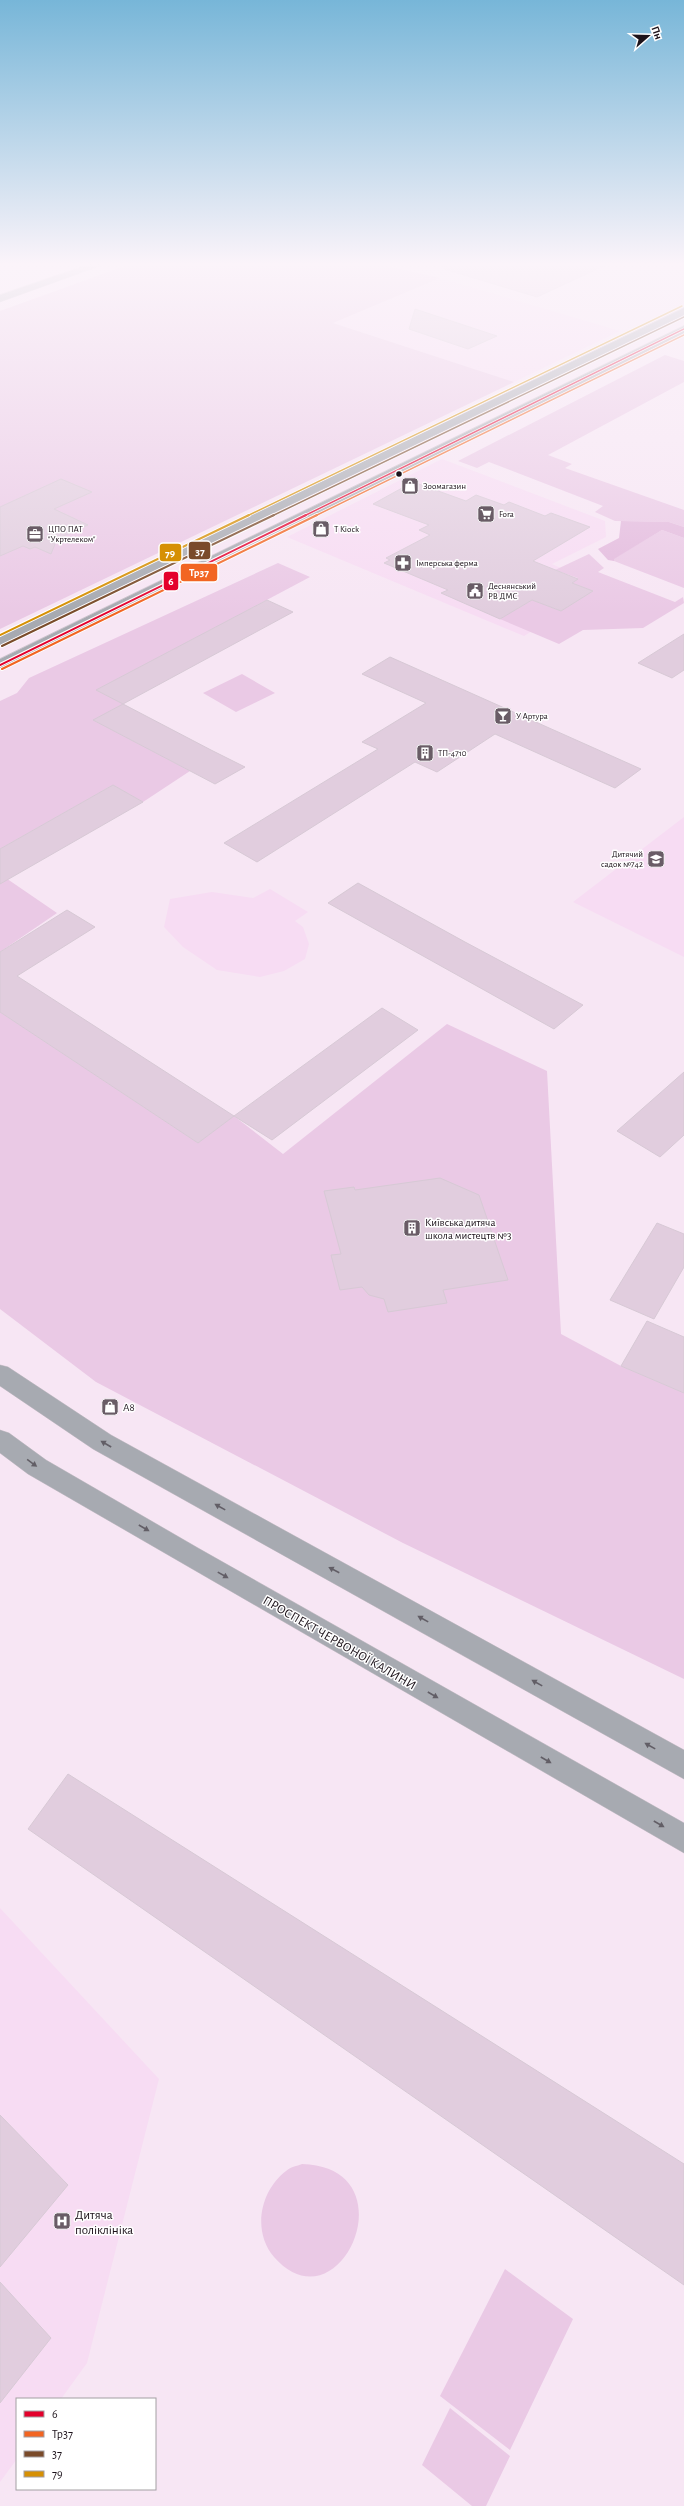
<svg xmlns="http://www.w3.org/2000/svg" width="684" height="2506" font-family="'Alegreya Sans',sans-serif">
	<rect width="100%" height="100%" fill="#f7e6f4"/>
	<!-- built -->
	<path fill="#f7dcf3" d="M 440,278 L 620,331 L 514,382 L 333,323 Z
		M 442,459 L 605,521 L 606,537 L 552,564 L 603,587 L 524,636 L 287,537 Z
		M 684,817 L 684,957 L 573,902 Z
		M 270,889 L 308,912 L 295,921 L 303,927 L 309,944 L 305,959 L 284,971 L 260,977 L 217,970 L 183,947 L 164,927 L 170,899 L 212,892 L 253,898 Z
		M 0,1908 L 159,2079 L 87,2363 L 61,2399 L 17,2399 L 17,2459 L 0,2482 Z"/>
	<!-- green -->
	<path fill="#eac9e5" d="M 133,263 L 373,263 L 440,278 L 333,323 L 514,382 L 0,629 L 0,311 Z
		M 665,355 L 684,361 L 684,382 L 548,455 L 572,464 L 565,468 L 684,510 L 684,527 L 669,522 L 615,521 L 595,512 L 603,506 L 489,462 L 477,468 L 458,461 Z
		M 662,530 L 684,538 L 684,588 L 614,561 L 613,559 Z
		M 589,554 L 604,568 L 598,572 L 675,602 L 683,597 L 684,603 L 643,628 L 583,630 L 559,644 L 500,619 L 532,600 L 561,611 L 592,591 L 572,583 L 578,578 L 555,570 Z
		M 278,563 L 310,577 L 97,690 L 123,704 L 94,720 L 190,771 L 143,802 L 113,785 L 0,849 L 0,701 L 17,693 L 29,678 Z
		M 242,674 L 275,693 L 236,712 L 203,693 Z
		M 0,874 L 57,913 L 0,952 Z
		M 0,1012 L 198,1143 L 234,1116 L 283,1154 L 447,1024 L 547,1071 L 561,1334 L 621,1366 L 684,1393 L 684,1679 L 403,1543 L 96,1382 L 0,1309 Z
		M 302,2164 C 412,2167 340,2332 274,2257 C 252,2231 260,2191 286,2171 C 290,2167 297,2166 302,2164 Z
		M 505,2269 L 573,2319 L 510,2450 L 440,2396 Z
		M 450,2408 L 510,2456 L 486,2506 L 472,2506 L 422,2465 Z"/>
	<!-- forest -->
	<path fill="#e3badd" d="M 621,521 L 669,522 L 684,527 L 684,538 L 662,530 L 614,559 L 614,561 L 608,560 L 598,549 L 619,538 Z"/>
	<!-- building -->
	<path fill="#e1cdde" stroke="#d7c9d5" d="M 445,263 L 610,263 L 537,297 L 444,269 Z
		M 415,309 L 497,336 L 468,349 L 409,329 Z
		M 61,479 L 92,492 L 54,509 L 88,525 L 57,539 L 51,554 L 35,547 L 30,549 L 23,546 L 0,556 L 0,507 Z
		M 413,482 L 466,501 L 476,495 L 504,505 L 509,502 L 545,516 L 551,513 L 590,527 L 533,561 L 578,579 L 572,583 L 593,591 L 561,611 L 532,600 L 500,619 L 441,593 L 448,590 L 384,563 L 390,560 L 386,558 L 430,535 L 419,530 L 429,525 L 373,504 Z
		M 267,600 L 293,612 L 123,704 L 96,690 Z
		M 684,634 L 684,670 L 672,678 L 638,663 Z
		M 390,657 L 417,669 L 641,769 L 615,788 L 495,734 L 437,772 L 415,762 L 257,862 L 224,843 L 378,749 L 362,742 L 426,703 L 362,674 Z
		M 123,704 L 211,750 L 245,767 L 215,784 L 93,720 Z
		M 113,785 L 143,802 L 0,884 L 0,849 Z
		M 358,883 L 465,942 L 583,1005 L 554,1029 L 328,903 Z
		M 67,910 L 95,927 L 17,976 L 234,1116 L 198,1143 L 0,1012 L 0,952 Z
		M 382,1008 L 418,1030 L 272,1140 L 234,1116 Z
		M 684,1072 L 684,1135 L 660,1157 L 617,1131 Z
		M 440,1178 L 479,1195 L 508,1280 L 443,1290 L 447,1303 L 388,1312 L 384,1299 L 369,1295 L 362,1287 L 340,1290 L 331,1255 L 341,1254 L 324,1191 L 354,1187 L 355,1190 Z
		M 657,1223 L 684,1234 L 684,1267 L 654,1319 L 610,1300 Z
		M 647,1321 L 684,1337 L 684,1393 L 621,1366 Z
		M 68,1774 L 684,2164 L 684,2285 L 28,1829 Z
		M 0,2115 L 68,2185 L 0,2267 Z
		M 0,2282 L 51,2338 L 0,2403 Z"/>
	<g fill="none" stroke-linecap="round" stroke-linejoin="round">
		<defs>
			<path id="street" d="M 93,263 L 108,263 L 0,302 L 0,295 Z"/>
			<path id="secondary" d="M 684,308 L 684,315 L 0,645 L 0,635 Z
				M 684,326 L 684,333 L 0,670 L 0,659 Z
				M 0,1365 L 8,1367 L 111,1435 L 684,1750 L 684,1779 L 93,1449 L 0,1386 Z
				M 0,1430 L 9,1433 L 46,1460 L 198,1548 L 684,1823 L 684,1853 L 28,1474 L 0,1453 Z"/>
		</defs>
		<!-- street casing -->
		<use href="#street" stroke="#d2c6d0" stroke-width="1"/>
		<!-- secondary casing -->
		<use href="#secondary" stroke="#d2c6d0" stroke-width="1"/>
		<!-- street -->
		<use href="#street" fill="#a8adb2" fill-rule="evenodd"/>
		<!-- secondary -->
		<use href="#secondary" fill="#a7aab1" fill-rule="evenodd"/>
		<defs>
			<path id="bus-1-far1" d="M 304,516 L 684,329"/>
			<path id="bus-1" d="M 0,665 L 306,515"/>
			<path id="bus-2-far1" d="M 315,516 L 684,335"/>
			<path id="bus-2" d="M 2,669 L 317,515"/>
			<path id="bus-3-far1" d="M 272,516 L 684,317"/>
			<path id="bus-3" d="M 2,646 L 274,515"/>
			<path id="bus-4-far1" d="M 247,516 L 682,306"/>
			<path id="bus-4" d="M 0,635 L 249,515"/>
		</defs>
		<!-- bus-1-far1 casing -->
		<use href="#bus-1-far1" stroke="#fff" stroke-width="3"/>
		<!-- bus-1 casing -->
		<use href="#bus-1" stroke="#fff" stroke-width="4"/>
		<!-- bus-2-far1 casing -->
		<use href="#bus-2-far1" stroke="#fff" stroke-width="3"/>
		<!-- bus-2 casing -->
		<use href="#bus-2" stroke="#fff" stroke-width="4"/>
		<!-- bus-3-far1 casing -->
		<use href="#bus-3-far1" stroke="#fff" stroke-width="3"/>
		<!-- bus-3 casing -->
		<use href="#bus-3" stroke="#fff" stroke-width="4"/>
		<!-- bus-4-far1 casing -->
		<use href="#bus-4-far1" stroke="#fff" stroke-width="3"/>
		<!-- bus-4 casing -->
		<use href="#bus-4" stroke="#fff" stroke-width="4"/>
		<!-- bus-1-far1 -->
		<use href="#bus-1-far1" stroke="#e4002b" stroke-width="1.5"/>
		<!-- bus-1 -->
		<use href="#bus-1" stroke="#e4002b" stroke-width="2"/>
		<!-- bus-2-far1 -->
		<use href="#bus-2-far1" stroke="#f26522" stroke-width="1.5"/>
		<!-- bus-2 -->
		<use href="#bus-2" stroke="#f26522" stroke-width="2"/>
		<!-- bus-3-far1 -->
		<use href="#bus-3-far1" stroke="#7a4b2a" stroke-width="1.5"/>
		<!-- bus-3 -->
		<use href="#bus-3" stroke="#7a4b2a" stroke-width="2"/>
		<!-- bus-4-far1 -->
		<use href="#bus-4-far1" stroke="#d69004" stroke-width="1.5"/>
		<!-- bus-4 -->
		<use href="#bus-4" stroke="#d69004" stroke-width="2"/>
	</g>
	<!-- one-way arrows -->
	<defs><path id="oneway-solid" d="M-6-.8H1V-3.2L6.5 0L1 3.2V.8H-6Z"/></defs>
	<g fill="#625e66">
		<use href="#oneway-solid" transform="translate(106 1444) rotate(-150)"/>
		<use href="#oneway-solid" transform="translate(32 1463) rotate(36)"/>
		<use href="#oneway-solid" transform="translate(220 1507) rotate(-151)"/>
		<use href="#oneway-solid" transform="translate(144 1528) rotate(30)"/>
		<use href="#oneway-solid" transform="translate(334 1570) rotate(-152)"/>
		<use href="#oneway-solid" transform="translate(223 1575) rotate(29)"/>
		<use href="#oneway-solid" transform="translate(423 1619) rotate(-151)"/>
		<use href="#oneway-solid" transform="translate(537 1683) rotate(-151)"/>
		<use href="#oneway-solid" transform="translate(433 1695) rotate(30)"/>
		<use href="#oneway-solid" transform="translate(650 1746) rotate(-151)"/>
		<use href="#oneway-solid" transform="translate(546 1760) rotate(30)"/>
		<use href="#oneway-solid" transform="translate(659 1824) rotate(30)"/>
	</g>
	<!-- sky -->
	<linearGradient id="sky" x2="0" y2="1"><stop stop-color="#77b6d8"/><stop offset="0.43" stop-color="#fbf4fa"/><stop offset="1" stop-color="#fbf4fa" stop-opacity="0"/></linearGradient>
	<rect width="684" height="614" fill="url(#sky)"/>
	<!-- icons -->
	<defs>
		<symbol id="shop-square" viewBox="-11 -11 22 22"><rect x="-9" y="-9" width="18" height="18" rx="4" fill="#695c66" stroke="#fff"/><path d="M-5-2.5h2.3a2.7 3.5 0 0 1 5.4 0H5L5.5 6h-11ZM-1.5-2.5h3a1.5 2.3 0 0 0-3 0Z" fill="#fff"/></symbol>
		<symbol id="supermarket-square" viewBox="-11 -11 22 22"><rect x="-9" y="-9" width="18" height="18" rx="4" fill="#695c66" stroke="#fff"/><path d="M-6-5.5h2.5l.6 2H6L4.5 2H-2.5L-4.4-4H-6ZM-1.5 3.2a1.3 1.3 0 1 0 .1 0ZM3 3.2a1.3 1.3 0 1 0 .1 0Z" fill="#fff"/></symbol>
		<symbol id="office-square" viewBox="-11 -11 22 22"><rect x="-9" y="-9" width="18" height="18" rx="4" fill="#695c66" stroke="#fff"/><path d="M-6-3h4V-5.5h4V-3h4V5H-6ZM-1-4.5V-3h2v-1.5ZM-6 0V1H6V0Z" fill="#fff"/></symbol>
		<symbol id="pharmacy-square" viewBox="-11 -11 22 22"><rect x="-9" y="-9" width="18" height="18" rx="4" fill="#695c66" stroke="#fff"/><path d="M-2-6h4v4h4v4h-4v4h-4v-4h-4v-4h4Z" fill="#fff"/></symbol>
		<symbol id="civic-square" viewBox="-11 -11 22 22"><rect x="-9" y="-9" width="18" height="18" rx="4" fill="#695c66" stroke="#fff"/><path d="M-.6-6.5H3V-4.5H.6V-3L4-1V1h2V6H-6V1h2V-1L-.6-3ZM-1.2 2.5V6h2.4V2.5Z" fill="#fff"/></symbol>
		<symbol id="bar-square" viewBox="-11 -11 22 22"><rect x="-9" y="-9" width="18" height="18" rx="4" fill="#695c66" stroke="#fff"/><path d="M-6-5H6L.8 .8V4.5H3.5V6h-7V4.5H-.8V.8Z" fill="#fff"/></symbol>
		<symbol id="building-square" viewBox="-11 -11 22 22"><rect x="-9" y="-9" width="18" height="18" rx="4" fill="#695c66" stroke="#fff"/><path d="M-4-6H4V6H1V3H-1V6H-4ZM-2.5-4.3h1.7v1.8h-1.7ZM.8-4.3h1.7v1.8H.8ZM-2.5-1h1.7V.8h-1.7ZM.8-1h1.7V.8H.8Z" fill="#fff"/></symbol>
		<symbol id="school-square" viewBox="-11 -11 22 22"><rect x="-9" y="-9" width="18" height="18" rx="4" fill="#695c66" stroke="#fff"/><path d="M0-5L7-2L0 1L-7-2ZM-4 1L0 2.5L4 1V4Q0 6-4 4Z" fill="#fff"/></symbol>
		<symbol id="hospital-square" viewBox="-11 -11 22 22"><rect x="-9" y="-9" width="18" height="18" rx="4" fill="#695c66" stroke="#fff"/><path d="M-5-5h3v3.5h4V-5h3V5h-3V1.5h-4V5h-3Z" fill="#fff"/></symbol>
	</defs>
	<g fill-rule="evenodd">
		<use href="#shop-square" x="400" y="476" width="20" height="20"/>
		<use href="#supermarket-square" x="476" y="504" width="20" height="20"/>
		<use href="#shop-square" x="311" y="519" width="20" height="20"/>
		<use href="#office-square" x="25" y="524" width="20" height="20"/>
		<use href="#pharmacy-square" x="393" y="553" width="20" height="20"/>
		<use href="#civic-square" x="465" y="581" width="20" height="20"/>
		<use href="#bar-square" x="493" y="706" width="20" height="20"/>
		<use href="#building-square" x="415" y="743" width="20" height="20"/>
		<use href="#school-square" x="646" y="849" width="20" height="20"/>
		<use href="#building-square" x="402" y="1218" width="20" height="20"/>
		<use href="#shop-square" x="100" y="1397" width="20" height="20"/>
		<use href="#hospital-square" x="52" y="2211" width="20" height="20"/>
	</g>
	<!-- markers -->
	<circle fill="#1c121a" stroke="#fff" stroke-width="1.5" cx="399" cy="474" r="3.5"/>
	<g text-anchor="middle" stroke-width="3" stroke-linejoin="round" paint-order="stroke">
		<!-- far-poi labels -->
		<g font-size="9" fill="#1c121a" stroke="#fff" text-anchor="start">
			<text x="423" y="489">Зоомагазин</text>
			<text x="499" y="517">Fora</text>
			<text x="48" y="532">ЦПО ПАТ<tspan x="48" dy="10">"Укртелеком"</tspan></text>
			<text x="334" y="532">T Kiock</text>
			<text x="416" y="566">Імперська ферма</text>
			<text x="488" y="589">Деснянський<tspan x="488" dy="10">РВ ДМС</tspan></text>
			<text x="516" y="719">У Артура</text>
			<text x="438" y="756">ТП-4710</text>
			<text x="643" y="857" text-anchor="end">Дитячий<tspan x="643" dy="10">садок №742</tspan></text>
		</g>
		<!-- poi labels -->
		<g font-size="11" fill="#1c121a" stroke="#fff" text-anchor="start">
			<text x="425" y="1226">Київська дитяча<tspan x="425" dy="13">школа мистецтв №3</tspan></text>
			<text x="123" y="1411">А8</text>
		</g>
		<!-- near-street labels -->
		<g font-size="13" fill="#1c121a" stroke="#fff">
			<text transform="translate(340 1642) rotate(30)" y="5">ПРОСПЕКТ ЧЕРВОНОЇ КАЛИНИ</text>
		</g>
		<!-- near-poi labels -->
		<g font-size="13" fill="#1c121a" stroke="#fff" text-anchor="start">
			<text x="75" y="2219">Дитяча<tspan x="75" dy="15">поліклініка</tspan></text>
		</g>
	</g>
	<g stroke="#fff" stroke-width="1.5">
		<rect x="188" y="541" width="23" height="19" rx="4" fill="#7a4b2a"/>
		<rect x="159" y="543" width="23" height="19" rx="4" fill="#d69004"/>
		<rect x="180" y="563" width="38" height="19" rx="4" fill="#f26522"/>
		<rect x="163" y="571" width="16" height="20" rx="4" fill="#e4002b"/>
	</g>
	<g font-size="11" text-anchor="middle" font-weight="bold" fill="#fff">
		<text x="200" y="555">37</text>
		<text x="170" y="557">79</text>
		<text x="199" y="576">Тр37</text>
		<text x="171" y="585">6</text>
	</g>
	<!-- legend -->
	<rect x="16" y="2398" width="140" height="92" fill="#ffffff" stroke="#a4a0a3"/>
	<rect x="24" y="2411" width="20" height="6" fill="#e4002b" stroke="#a4a0a3"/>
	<text x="52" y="2418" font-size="12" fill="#1c121a">6</text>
	<rect x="24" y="2431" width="20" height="6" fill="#f26522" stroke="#a4a0a3"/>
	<text x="52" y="2438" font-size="12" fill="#1c121a">Тр37</text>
	<rect x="24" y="2451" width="20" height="6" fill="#7a4b2a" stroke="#a4a0a3"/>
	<text x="52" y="2458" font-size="12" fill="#1c121a">37</text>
	<rect x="24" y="2471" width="20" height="6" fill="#d69004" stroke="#a4a0a3"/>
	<text x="52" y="2478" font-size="12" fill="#1c121a">79</text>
	<!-- north arrow -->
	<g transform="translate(648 36) rotate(70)" stroke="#ffffff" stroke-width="3" paint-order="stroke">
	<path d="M0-3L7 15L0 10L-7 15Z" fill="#1c121a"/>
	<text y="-6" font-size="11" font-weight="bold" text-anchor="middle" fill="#1c121a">Пн</text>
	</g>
</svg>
